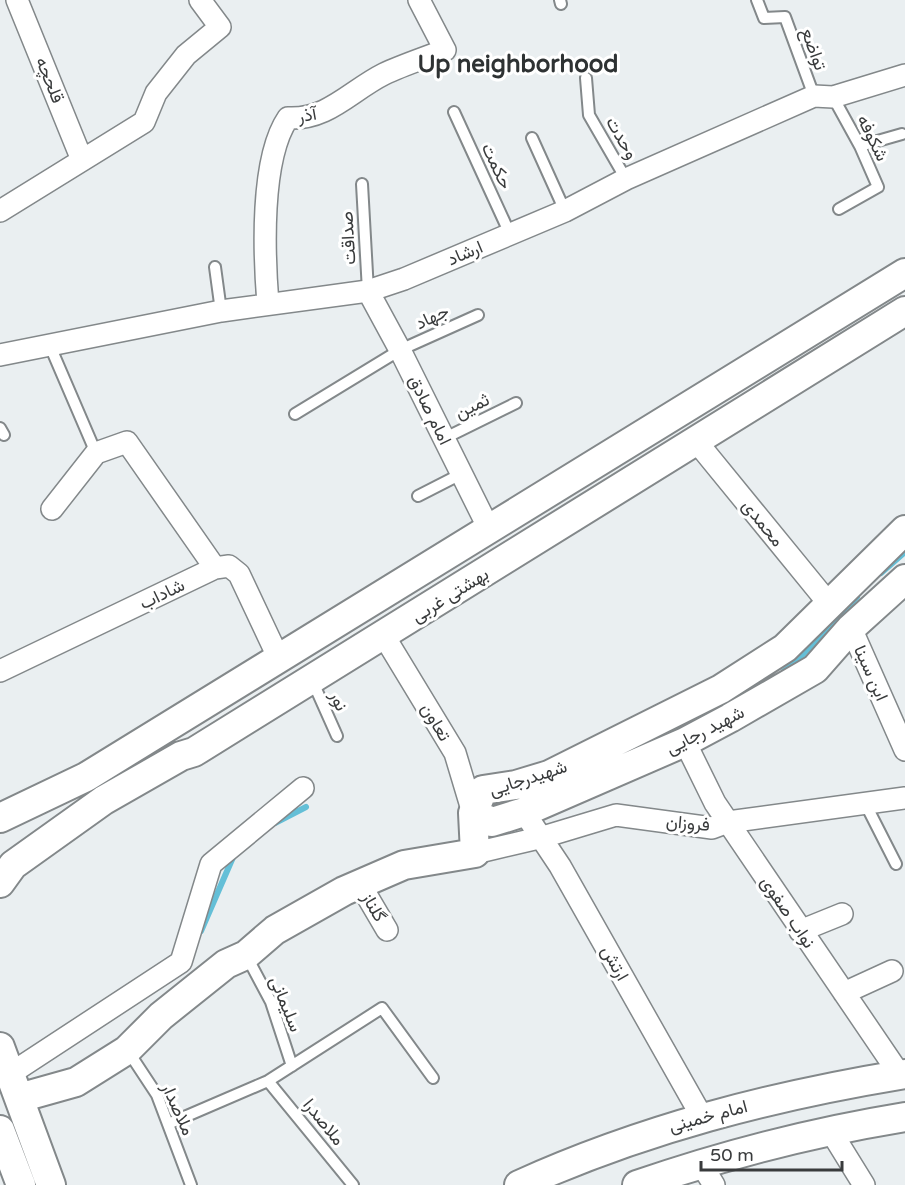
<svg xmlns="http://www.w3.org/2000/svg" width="905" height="1185" font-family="'Varela Round',Vazirmatn,sans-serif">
	<rect width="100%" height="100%" fill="#eaeff1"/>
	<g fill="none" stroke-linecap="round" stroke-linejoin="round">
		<!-- stream -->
		<path stroke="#64bfd7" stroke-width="6" d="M 881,573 L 905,552
			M 784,671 L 794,664 L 857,597
			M 643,744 L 710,713
			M 275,823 L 306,807
			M 201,931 L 234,855"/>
		<defs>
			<path id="lane" d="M 560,0 L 561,4
				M 757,0 L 764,18 L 785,17 L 814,96
				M 586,78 L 589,115 L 626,179
				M 833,97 L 860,146 L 878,187 L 839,209
				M 454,112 L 510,234
				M 532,138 L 565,211
				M 860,146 L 902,134
				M 362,184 L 368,291
				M 215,267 L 221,311
				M 50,346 L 96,453
				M 295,414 L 400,350 L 478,315
				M 0,428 L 4,435
				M 443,439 L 516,403
				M 418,496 L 463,473
				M 312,680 L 337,736
				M 865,803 L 896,864
				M 246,955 L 271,1002 L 292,1066
				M 128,1051 L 157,1095 L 191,1185
				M 268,1081 L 353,1185
				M 168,1124 L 268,1081 L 382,1008 L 433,1078"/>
			<path id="street" d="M 17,0 L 82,160
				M 0,211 L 144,122 L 156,93 L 186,55 L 220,27 L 200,0
				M 368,291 L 400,350 L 489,529
				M 268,304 C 264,255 260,159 288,118 C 328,120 350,91 384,74 C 403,65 425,58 445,50 L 419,0
				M 0,355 L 221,311 L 368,291 L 404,279 L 565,211 L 626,179 L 814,96 L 833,97 L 905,75
				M 696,441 L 830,605
				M 52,509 L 96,453 L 127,442 L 215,568
				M 851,628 L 905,750
				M 384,636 L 455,753 L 473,813
				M 0,671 L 215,568 L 229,566 L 239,574 L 279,659
				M 685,742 L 715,803 L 900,1075
				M 524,812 L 560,866 L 702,1117
				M 475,853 L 543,837 L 616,815 L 712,828 L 728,822 L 905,798
				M 360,884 L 387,930
				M 800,931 L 842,914
				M 844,993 L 892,971
				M 10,1074 L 181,962 L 211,864 L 303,788
				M 830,1130 L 864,1185
				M 701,1164 L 714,1185"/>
			<path id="secondary" d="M 473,813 L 492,822 L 524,812 L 685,742 L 730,718 L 815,669 L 851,628 L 905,579
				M 0,818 L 86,777 L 905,273
				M 0,883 L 13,865 L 104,800 L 181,756 L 194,752 L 905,311
				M 0,1047 L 51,1185
				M 19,1098 L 76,1082 L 127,1050 L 161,1016 L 226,964 L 246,955 L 275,930 L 344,891 L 404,865 L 475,853 L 473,813 L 483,790 L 516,785 L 549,775 L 721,689 L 785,648 L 905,530
				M 0,1130 L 21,1185
				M 519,1185 C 643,1129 771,1096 905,1074
				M 637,1185 C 724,1155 813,1132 905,1117"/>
		</defs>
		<!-- lane casing -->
		<use href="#lane" stroke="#83888a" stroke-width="14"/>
		<!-- street casing -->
		<use href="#street" stroke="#83888a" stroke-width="24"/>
		<!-- secondary casing -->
		<use href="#secondary" stroke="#83888a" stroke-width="32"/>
		<!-- lane -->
		<use href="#lane" stroke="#fff" stroke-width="10"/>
		<!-- street -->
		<use href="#street" stroke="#fff" stroke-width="21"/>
		<!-- secondary -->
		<use href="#secondary" stroke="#fff" stroke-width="28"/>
	</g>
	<g text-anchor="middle" stroke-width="6" stroke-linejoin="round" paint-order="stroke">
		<!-- street labels -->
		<g font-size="18" fill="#393b3c" stroke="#fff">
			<text transform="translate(814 49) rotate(70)" y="6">تواضع</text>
			<text transform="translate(50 80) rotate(68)" y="6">قلحچه</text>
			<text transform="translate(307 115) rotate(-10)" y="6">آذر</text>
			<text transform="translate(622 138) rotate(60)" y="6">وحدت</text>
			<text transform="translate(873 138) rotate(64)" y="6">شکوفه</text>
			<text transform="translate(497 166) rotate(65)" y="6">حکمت</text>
			<text transform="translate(348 238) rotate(-93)" y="6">صداقت</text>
			<text transform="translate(465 253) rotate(-23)" y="6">ارشاد</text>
			<text transform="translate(432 317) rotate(-25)" y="6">جهاد</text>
			<text transform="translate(472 406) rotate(-26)" y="6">ثمین</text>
			<text transform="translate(430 410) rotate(64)" y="6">امام صادق</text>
			<text transform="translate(763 523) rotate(51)" y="6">محمدی</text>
			<text transform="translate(162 594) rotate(-26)" y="6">شاداب</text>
			<text transform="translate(450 595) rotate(-32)" y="6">بهشتی غربی</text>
			<text transform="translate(871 673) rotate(66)" y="6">ابن سینا</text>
			<text transform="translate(339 701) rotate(66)" y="6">نور</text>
			<text transform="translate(436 722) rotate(59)" y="6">تعاون</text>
			<text transform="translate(705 730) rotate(-27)" y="6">شهید رجایی</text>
			<text transform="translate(528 778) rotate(-18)" y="6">شهیدرجایی</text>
			<text transform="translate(688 823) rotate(5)" y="6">فروزان</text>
			<text transform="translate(374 907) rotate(60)" y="6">گلناز</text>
			<text transform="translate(788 912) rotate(56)" y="6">نواب صفوی</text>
			<text transform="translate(615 963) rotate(61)" y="6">ارتش</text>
			<text transform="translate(286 1004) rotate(68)" y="6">سلیمانی</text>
			<text transform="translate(178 1109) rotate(66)" y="6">ملاصدار</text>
			<text transform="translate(708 1116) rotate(-15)" y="6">امام خمینی</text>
			<text transform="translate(324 1122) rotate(51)" y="6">ملاصدرا</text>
		</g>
		<!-- district labels -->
		<g font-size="24" font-weight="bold" fill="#2e3233" stroke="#fff">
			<text x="518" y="72">Up neighborhood</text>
		</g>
	</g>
	<!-- scale -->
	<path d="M701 1161v9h141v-9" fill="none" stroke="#393b3c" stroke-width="3"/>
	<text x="710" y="1161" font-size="18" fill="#393b3c" stroke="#ffffff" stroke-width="4.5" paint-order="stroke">50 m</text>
</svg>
